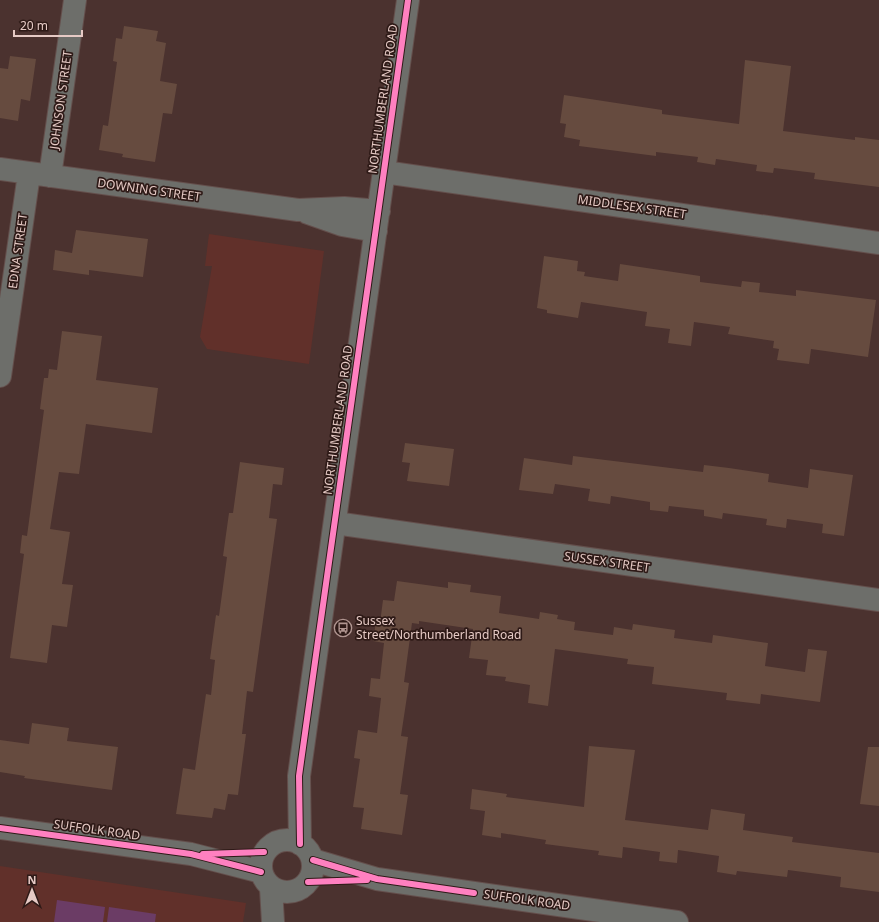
<svg xmlns="http://www.w3.org/2000/svg" width="879" height="922" font-family="'Noto Sans',sans-serif">
	<rect width="100%" height="100%" fill="#4b322f"/>
	<!-- built -->
	<path fill="#61302a" d="M 209,234 L 324,251 L 309,364 L 207,349 L 200,337 L 212,266 L 205,266 Z
		M 0,866 L 246,903 L 243,922 L 0,922 Z"/>
	<!-- green -->
	<path fill="#6b3c65" d="M 57,900 L 105,907 L 103,922 L 54,922 Z
		M 109,907 L 156,914 L 155,922 L 107,922 Z"/>
	<!-- building -->
	<path fill="#664b3f" d="M 124,26 L 158,31 L 156,41 L 166,43 L 160,81 L 177,84 L 172,114 L 163,113 L 155,162 L 122,157 L 123,154 L 99,150 L 103,125 L 108,126 L 117,62 L 113,61 L 116,38 L 122,39 Z
		M 10,56 L 36,59 L 30,101 L 21,99 L 18,121 L 0,118 L 0,68 L 8,69 Z
		M 745,60 L 791,66 L 783,131 L 855,140 L 855,137 L 879,140 L 879,187 L 814,179 L 815,173 L 774,168 L 773,173 L 756,171 L 757,165 L 716,159 L 715,165 L 697,162 L 698,157 L 656,152 L 656,156 L 579,146 L 580,140 L 564,137 L 566,124 L 560,123 L 564,95 L 662,110 L 662,114 L 739,124 Z
		M 76,230 L 148,239 L 143,277 L 89,270 L 89,275 L 53,270 L 55,250 L 72,253 Z
		M 544,256 L 578,261 L 577,271 L 585,272 L 584,276 L 618,281 L 620,264 L 700,276 L 700,282 L 741,287 L 742,281 L 760,283 L 759,292 L 796,296 L 796,290 L 876,300 L 868,357 L 811,349 L 809,364 L 777,360 L 779,349 L 773,348 L 774,341 L 728,334 L 730,327 L 694,322 L 691,346 L 668,343 L 670,329 L 645,326 L 647,312 L 581,302 L 578,318 L 547,313 L 547,310 L 537,308 Z
		M 62,331 L 102,336 L 96,380 L 158,388 L 152,433 L 86,424 L 79,474 L 59,472 L 50,529 L 70,532 L 62,584 L 73,585 L 67,627 L 52,625 L 47,663 L 10,658 L 24,554 L 20,553 L 22,535 L 27,536 L 44,410 L 40,409 L 44,378 L 48,378 L 49,369 L 57,370 Z
		M 405,443 L 454,449 L 449,486 L 407,481 L 410,463 L 402,462 Z
		M 573,456 L 703,472 L 704,465 L 729,468 L 769,474 L 768,482 L 808,488 L 810,469 L 853,475 L 844,536 L 822,533 L 823,524 L 787,519 L 786,528 L 766,525 L 767,519 L 723,513 L 722,519 L 704,516 L 704,510 L 669,506 L 668,512 L 650,510 L 650,502 L 611,496 L 610,504 L 588,501 L 590,489 L 555,484 L 553,494 L 519,490 L 524,458 L 572,465 Z
		M 240,462 L 284,468 L 282,485 L 273,484 L 269,518 L 277,519 L 253,692 L 247,691 L 242,734 L 246,734 L 238,795 L 228,794 L 225,810 L 214,808 L 212,818 L 176,814 L 183,768 L 195,770 L 206,694 L 211,695 L 215,660 L 210,659 L 216,615 L 219,616 L 227,557 L 223,556 L 229,513 L 233,513 Z
		M 397,581 L 448,588 L 448,582 L 471,585 L 470,592 L 501,596 L 499,613 L 539,619 L 540,612 L 558,615 L 557,619 L 575,622 L 574,630 L 613,635 L 614,627 L 632,630 L 633,624 L 675,630 L 674,638 L 712,643 L 713,635 L 768,643 L 765,666 L 805,672 L 808,649 L 827,651 L 820,702 L 761,694 L 760,704 L 726,700 L 727,693 L 652,684 L 654,667 L 627,664 L 628,659 L 555,649 L 548,706 L 528,703 L 530,685 L 505,681 L 506,677 L 486,675 L 488,660 L 469,658 L 473,629 L 419,621 L 419,624 L 412,623 L 404,682 L 409,683 L 401,736 L 408,737 L 400,794 L 408,795 L 402,835 L 361,829 L 364,808 L 353,807 L 360,759 L 354,758 L 358,730 L 377,733 L 381,698 L 369,696 L 371,678 L 380,679 L 384,643 L 373,641 L 376,622 L 380,623 L 383,600 L 394,601 Z
		M 32,723 L 69,728 L 67,741 L 118,747 L 112,790 L 24,778 L 25,776 L 0,772 L 0,740 L 29,744 Z
		M 589,746 L 635,750 L 625,820 L 708,830 L 711,809 L 745,814 L 743,830 L 793,837 L 792,842 L 879,853 L 879,892 L 840,887 L 841,877 L 788,870 L 787,877 L 737,871 L 736,875 L 717,872 L 719,856 L 678,850 L 677,863 L 659,861 L 660,852 L 623,847 L 622,858 L 598,855 L 599,851 L 545,844 L 546,840 L 501,833 L 501,838 L 482,835 L 485,811 L 470,809 L 472,789 L 507,794 L 506,797 L 584,807 Z
		M 868,747 L 879,747 L 879,806 L 860,804 Z"/>
	<g fill="none" stroke-linecap="round" stroke-linejoin="round">
		<defs>
			<path id="minor" d="M 0,169 L 298,210 L 344,208 L 379,211
				M 384,172 L 879,243
				M 50,176 L 75,0
				M 308,213 L 342,225 L 376,231
				M 0,376 L 29,174
				M 335,523 L 879,600
				M 0,828 L 191,854 L 261,872
				M261 866a26 26 0 1 1 52 0a26 26 0 1 1-52 0Z
				M 300,844 L 299,776 L 408,0
				M 313,860 L 377,879 L 677,922
				M 271,888 L 273,922"/>
		</defs>
		<!-- minor casing -->
		<use href="#minor" stroke="#644f4c" stroke-width="24"/>
		<!-- minor -->
		<use href="#minor" stroke="#6d6e6a" stroke-width="22"/>
		<defs>
			<path id="cycleway" d="M 0,828 L 191,854 L 261,872
				M 300,844 L 299,776 L 408,0
				M 203,854 L 264,852
				M 313,860 L 377,879 L 474,893
				M 308,882 L 367,880"/>
		</defs>
		<!-- cycleway casing -->
		<use href="#cycleway" stroke="#2e1a17" stroke-width="8"/>
		<!-- cycleway -->
		<use href="#cycleway" stroke="#ff80c0" stroke-width="6"/>
	</g>
	<!-- icons -->
	<defs>
		<symbol id="bus-ring" viewBox="-11 -11 22 22"><circle r="9.5" fill="#2e1a17" stroke="#b09590" stroke-width="1.5"/><path d="M-5-6H5V4H4V6H2V4H-2V6H-4V4H-5ZM-3.5-4V0h7V-4ZM-3.5 1.2v1.5H-2V1.2ZM2 1.2v1.5H3.5V1.2Z" fill="#b09590"/></symbol>
	</defs>
	<g fill-rule="evenodd">
		<use href="#bus-ring" x="333" y="618" width="20" height="20"/>
	</g>
	<g text-anchor="middle" stroke-width="3.5" stroke-linejoin="round" paint-order="stroke">
		<!-- street labels -->
		<g font-size="12" fill="#e6cac5" stroke="#2e1a17">
			<text transform="translate(383 99) rotate(-82)" y="4">NORTHUMBERLAND ROAD</text>
			<text transform="translate(61 100) rotate(-82)" y="4">JOHNSON STREET</text>
			<text transform="translate(149 190) rotate(8)" y="4">DOWNING STREET</text>
			<text transform="translate(632 207) rotate(8)" y="4">MIDDLESEX STREET</text>
			<text transform="translate(18 251) rotate(-82)" y="4">EDNA STREET</text>
			<text transform="translate(338 420) rotate(-82)" y="4">NORTHUMBERLAND ROAD</text>
			<text transform="translate(607 562) rotate(8)" y="4">SUSSEX STREET</text>
			<text transform="translate(97 830) rotate(8)" y="4">SUFFOLK ROAD</text>
			<text transform="translate(527 900) rotate(8)" y="4">SUFFOLK ROAD</text>
		</g>
		<!-- poi labels -->
		<g font-size="12" fill="#e6cac5" stroke="#2e1a17" text-anchor="start">
			<text x="356" y="625">Sussex<tspan x="356" dy="14">Street/Northumberland Road</tspan></text>
		</g>
	</g>
	<!-- north arrow -->
	<g transform="translate(32 890)" stroke="#2e1a17" stroke-width="3" paint-order="stroke">
	<path d="M0-3L7 15L0 10L-7 15Z" fill="#e6cac5"/>
	<text y="-6" font-size="11" font-weight="bold" text-anchor="middle" fill="#e6cac5">N</text>
	</g>
	<!-- scale -->
	<path d="M14 30v6h68v-6" fill="none" stroke="#e6cac5" stroke-width="2"/>
	<text x="20" y="30" font-size="12" fill="#e6cac5" stroke="#2e1a17" stroke-width="3" paint-order="stroke">20 m</text>
</svg>
